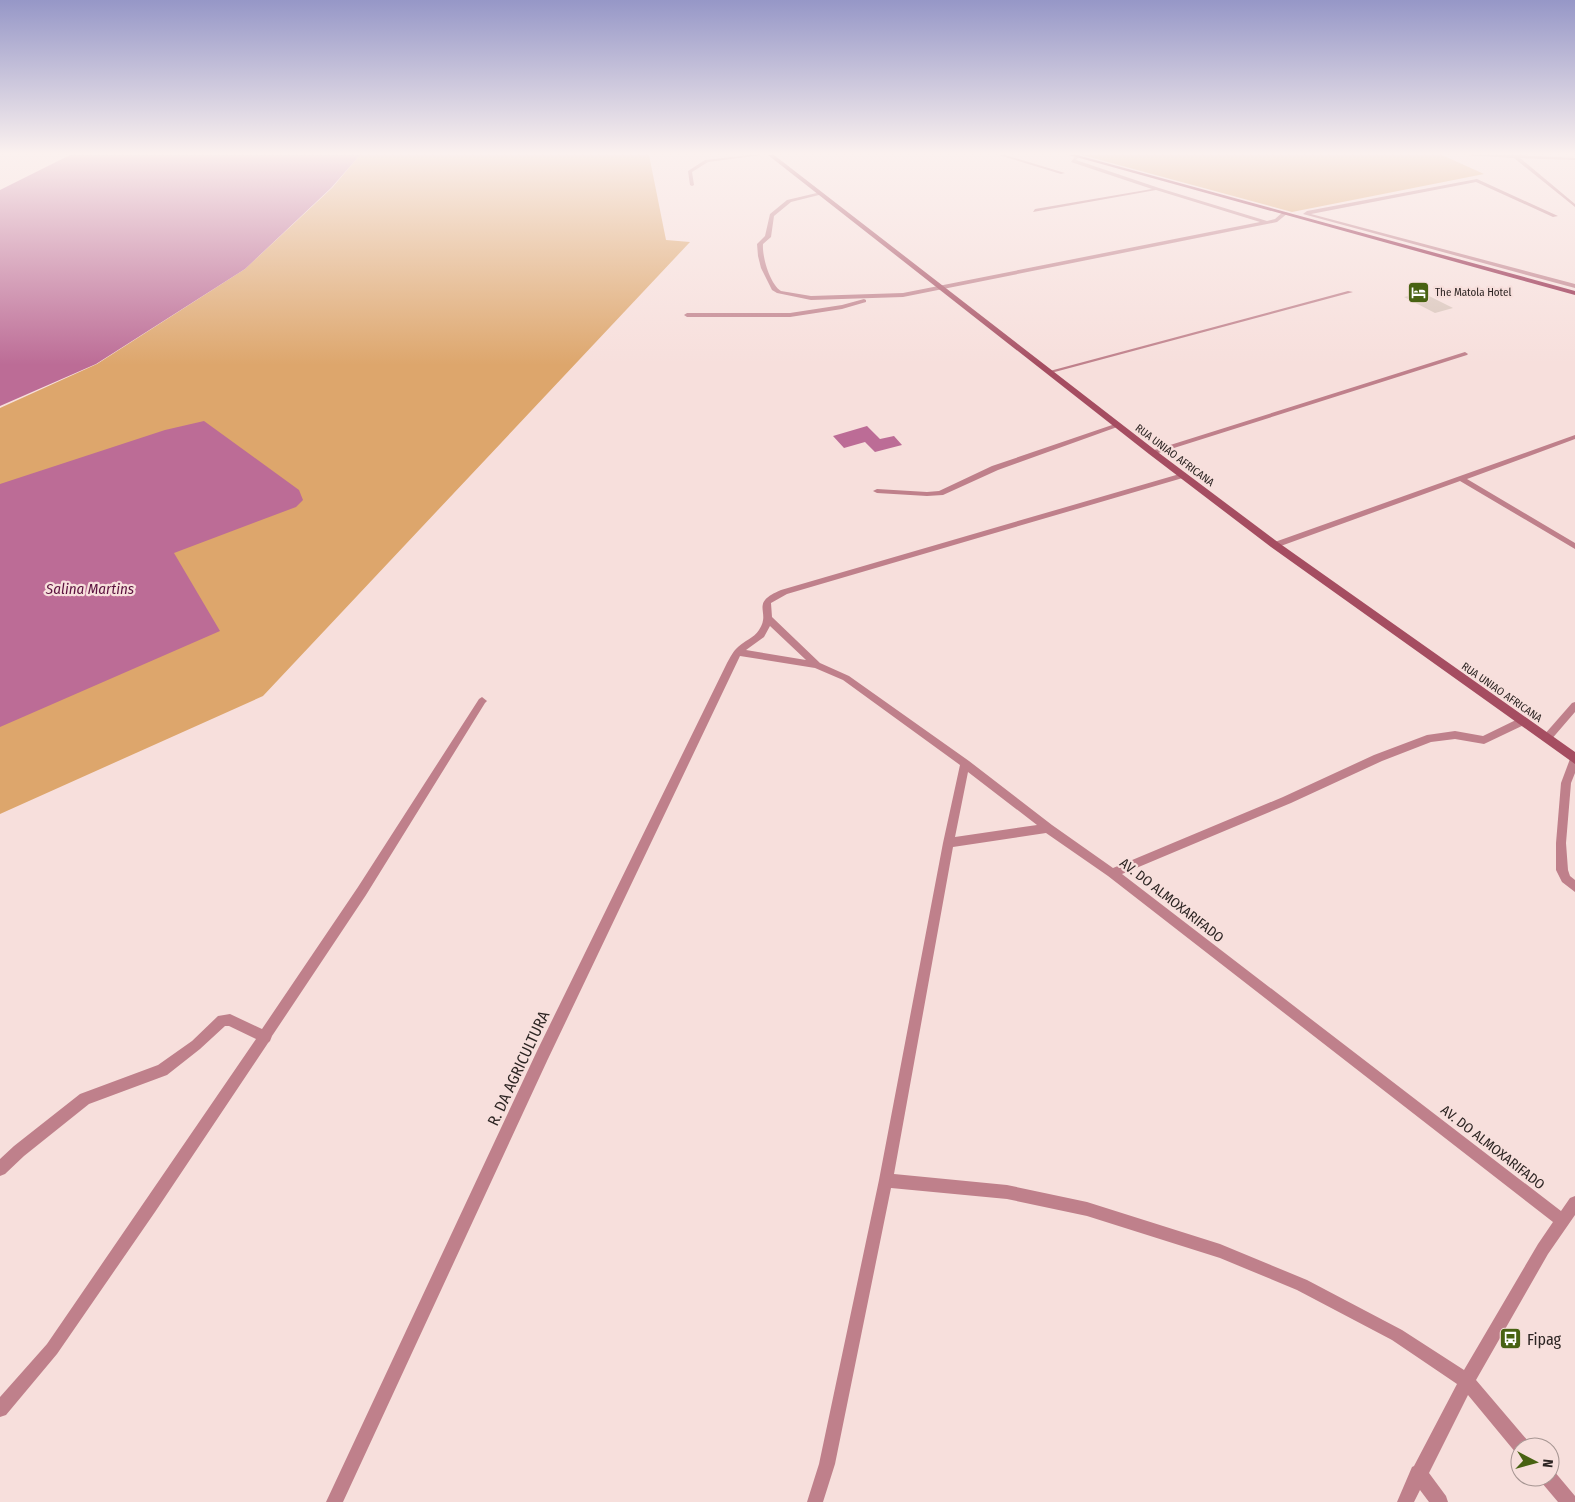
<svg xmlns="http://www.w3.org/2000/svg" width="1575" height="1502" font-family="'Fira Sans Condensed',sans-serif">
	<rect width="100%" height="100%" fill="#f7dfdc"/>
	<!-- green -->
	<path fill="#dda66c" d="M 360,155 L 649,155 L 666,240 L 690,242 L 263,696 L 0,814 L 0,408 L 97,364 L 245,269 L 332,188 Z
		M 1082,155 L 1442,155 L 1484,174 L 1292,212 Z"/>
	<!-- water -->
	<path fill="#bc6c96" d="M 70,155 L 360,155 L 331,188 L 245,269 L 96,364 L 0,406 L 0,190 Z
		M 204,421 L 299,490 L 303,500 L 296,507 L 174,553 L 220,631 L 0,727 L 0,484 L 165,430 Z
		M 867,426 L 880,439 L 894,436 L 902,445 L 875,452 L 865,442 L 844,448 L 833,436 Z"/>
	<!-- building -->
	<path fill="#d8c4ba" d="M 1418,294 L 1425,294 L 1453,308 L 1435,313 L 1404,297 Z"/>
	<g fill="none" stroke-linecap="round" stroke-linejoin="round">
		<!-- minor -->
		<path fill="#bf808b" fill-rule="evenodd" d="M 750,155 L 761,155 L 708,162 L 692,172 L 694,185 L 692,186 L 690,185 L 688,171 L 705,160 Z
			M 999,155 L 1005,155 L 1065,173 L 1061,174 Z
			M 1076,155 L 1080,155 L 1076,160 L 1159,188 L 1267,221 L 1275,219 L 1283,212 L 1288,213 L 1277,222 L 903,297 L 811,300 L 777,293 L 772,290 L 761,268 L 758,256 L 757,244 L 765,236 L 770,214 L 787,200 L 821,192 L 823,194 L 791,202 L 774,216 L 771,237 L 763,244 C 762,257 770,284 781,291 L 811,296 L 903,293 L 1260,222 L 1156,190 L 1033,212 L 1035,209 L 1152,189 L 1071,162 Z
			M 1464,155 L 1515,155 L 1575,158 L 1575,160 L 1520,158 L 1575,204 L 1575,207 L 1514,158 Z
			M 1477,179 L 1558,216 L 1553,217 L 1476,182 L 1311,214 L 1575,284 L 1575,288 L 1303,214 L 1307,211 Z
			M 1348,291 L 1353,292 L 1051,373 L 1046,372 Z
			M 864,299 L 866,300 L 866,302 L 842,309 L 790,317 L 687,317 L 684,315 L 687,313 L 790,313 L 842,305 Z
			M 1465,352 L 1468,354 L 1467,355 L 1155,454 L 1148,452 Z
			M 1118,423 L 1121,425 L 1120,426 L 998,470 L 943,495 L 927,496 L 877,493 L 873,491 L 877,489 L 927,492 L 939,491 L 992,466 Z
			M 1575,435 L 1575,439 L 1467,479 L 1575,543 L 1575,549 L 1460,481 L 1278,547 L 1275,548 L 1271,545 L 1272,543 Z
			M 1183,473 L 1186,473 L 1186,477 L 787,594 L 771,603 L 772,617 L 820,663 L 849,676 L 969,761 L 1052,825 L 1113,868 L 1283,797 L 1374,755 L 1427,735 L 1455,731 L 1483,736 L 1520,718 L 1526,718 L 1528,721 L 1526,724 L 1484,744 L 1455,739 L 1431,742 L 1382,761 L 1291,803 L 1122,874 L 1561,1211 L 1570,1198 L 1575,1196 L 1575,1215 L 1548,1254 L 1476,1380 L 1528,1441 L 1530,1447 L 1520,1447 L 1520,1454 L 1516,1453 L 1468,1395 L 1429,1473 L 1446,1496 L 1448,1502 L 1429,1502 L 1420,1490 L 1414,1502 L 1397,1502 L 1412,1467 L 1414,1466 L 1457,1384 L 1392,1340 L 1297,1290 L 1220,1258 L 1087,1216 L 1007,1199 L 891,1188 L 835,1464 L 823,1502 L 807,1502 L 819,1464 L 879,1180 L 943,843 L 960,765 L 843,680 L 815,668 L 740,656 L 547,1061 L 343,1502 L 326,1502 L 537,1051 L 727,663 C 730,658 733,651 738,647 C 744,641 754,638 759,630 C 772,611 748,604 781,590 ZM 770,626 L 806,660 L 746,650 L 764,637 ZM 968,772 L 1037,825 L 955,837 ZM 1046,833 L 1108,876 L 1553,1222 L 1538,1244 L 1464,1370 L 1402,1330 L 1307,1280 L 1220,1244 L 1087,1202 L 1007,1185 L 894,1174 L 953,847 Z
			M 482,697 L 487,701 L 485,703 L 366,895 L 272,1036 L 270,1041 L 268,1043 L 155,1212 L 57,1354 L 6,1415 L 0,1417 L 0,1397 L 47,1344 L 256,1039 L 229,1026 L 225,1026 L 200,1049 L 167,1075 L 89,1104 L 24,1156 L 5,1174 L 0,1176 L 0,1159 L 14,1146 L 80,1094 L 158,1065 L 192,1041 L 218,1016 L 230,1014 L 262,1029 L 358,887 L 479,699 Z
			M 1575,702 L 1575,712 L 1550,741 L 1544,741 L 1542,738 L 1544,735 L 1572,703 Z
			M 1575,755 L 1575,773 L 1571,783 L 1566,843 L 1568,870 L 1570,876 L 1575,880 L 1575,892 L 1562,882 L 1556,870 L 1556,843 L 1561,783 L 1570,759 L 1571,756 Z
			M 1550,1469 L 1554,1471 L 1575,1496 L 1575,1502 L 1558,1502 L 1542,1483 L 1540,1477 L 1550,1477 Z"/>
		<!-- secondary -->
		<path fill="#a54d61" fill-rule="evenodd" d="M 768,155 L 774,155 L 1155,450 L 1279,543 L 1575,752 L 1575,764 L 1271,547 L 1149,454 Z"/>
		<!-- primary -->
		<path fill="#902143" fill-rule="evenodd" d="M 1069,155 L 1077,155 L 1575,291 L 1575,295 Z"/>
	</g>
	<!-- sky -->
	<linearGradient id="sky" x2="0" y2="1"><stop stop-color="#9697c7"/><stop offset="0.42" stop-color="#fbf1ef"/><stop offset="1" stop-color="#fbf1ef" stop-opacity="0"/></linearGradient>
	<rect width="1575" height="365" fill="url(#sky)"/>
	<!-- icons -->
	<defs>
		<symbol id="hotel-square" viewBox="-11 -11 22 22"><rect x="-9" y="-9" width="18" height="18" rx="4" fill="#486212" stroke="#f7dfdc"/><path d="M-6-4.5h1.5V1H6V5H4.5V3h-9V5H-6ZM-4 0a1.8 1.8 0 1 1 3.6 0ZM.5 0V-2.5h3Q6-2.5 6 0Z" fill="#fff"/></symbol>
		<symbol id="bus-square" viewBox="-11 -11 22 22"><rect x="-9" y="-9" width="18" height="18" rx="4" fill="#486212" stroke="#f7dfdc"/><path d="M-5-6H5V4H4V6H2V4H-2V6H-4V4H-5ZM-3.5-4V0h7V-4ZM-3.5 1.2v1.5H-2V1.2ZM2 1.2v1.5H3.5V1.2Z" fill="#fff"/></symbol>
	</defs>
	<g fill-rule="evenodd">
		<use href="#hotel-square" x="1406" y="280" width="25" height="25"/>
		<use href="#bus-square" x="1498" y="1326" width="25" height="25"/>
	</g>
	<g text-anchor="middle" stroke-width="4.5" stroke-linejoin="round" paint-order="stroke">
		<!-- far-poi labels -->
		<g font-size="11" fill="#2d2523" stroke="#f7dfdc" text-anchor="start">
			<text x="1435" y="296">The Matola Hotel</text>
		</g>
		<!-- far-street labels -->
		<g font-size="11" fill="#2d2523" stroke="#f7dfdc">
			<text transform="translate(1175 455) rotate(37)" y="4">RUA UNIAO AFRICANA</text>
			<text transform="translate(1502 692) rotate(35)" y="4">RUA UNIAO AFRICANA</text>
		</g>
		<!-- street labels -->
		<g font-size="14" fill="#2d2523" stroke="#f7dfdc">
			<text transform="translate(1172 900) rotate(38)" y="5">AV. DO ALMOXARIFADO</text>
			<text transform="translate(1493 1147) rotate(38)" y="5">AV. DO ALMOXARIFADO</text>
		</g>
		<!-- water labels -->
		<g font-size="15" font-style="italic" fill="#5c123f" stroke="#f7dfdc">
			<text x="90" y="594">Salina Martins</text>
		</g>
		<!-- near-street labels -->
		<g font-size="16" fill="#2d2523" stroke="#f7dfdc">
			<text transform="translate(518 1068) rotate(-65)" y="6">R. DA AGRICULTURA</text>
		</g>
		<!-- near-poi labels -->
		<g font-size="16" fill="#2d2523" stroke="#f7dfdc" text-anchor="start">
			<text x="1527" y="1345">Fipag</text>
		</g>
	</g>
	<!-- north arrow -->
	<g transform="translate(1535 1462) rotate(96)"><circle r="24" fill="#f7dfdc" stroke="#a69592"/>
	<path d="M0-4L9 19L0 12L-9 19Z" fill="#486212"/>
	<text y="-8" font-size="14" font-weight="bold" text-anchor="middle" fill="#2d2523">N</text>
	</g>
</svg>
